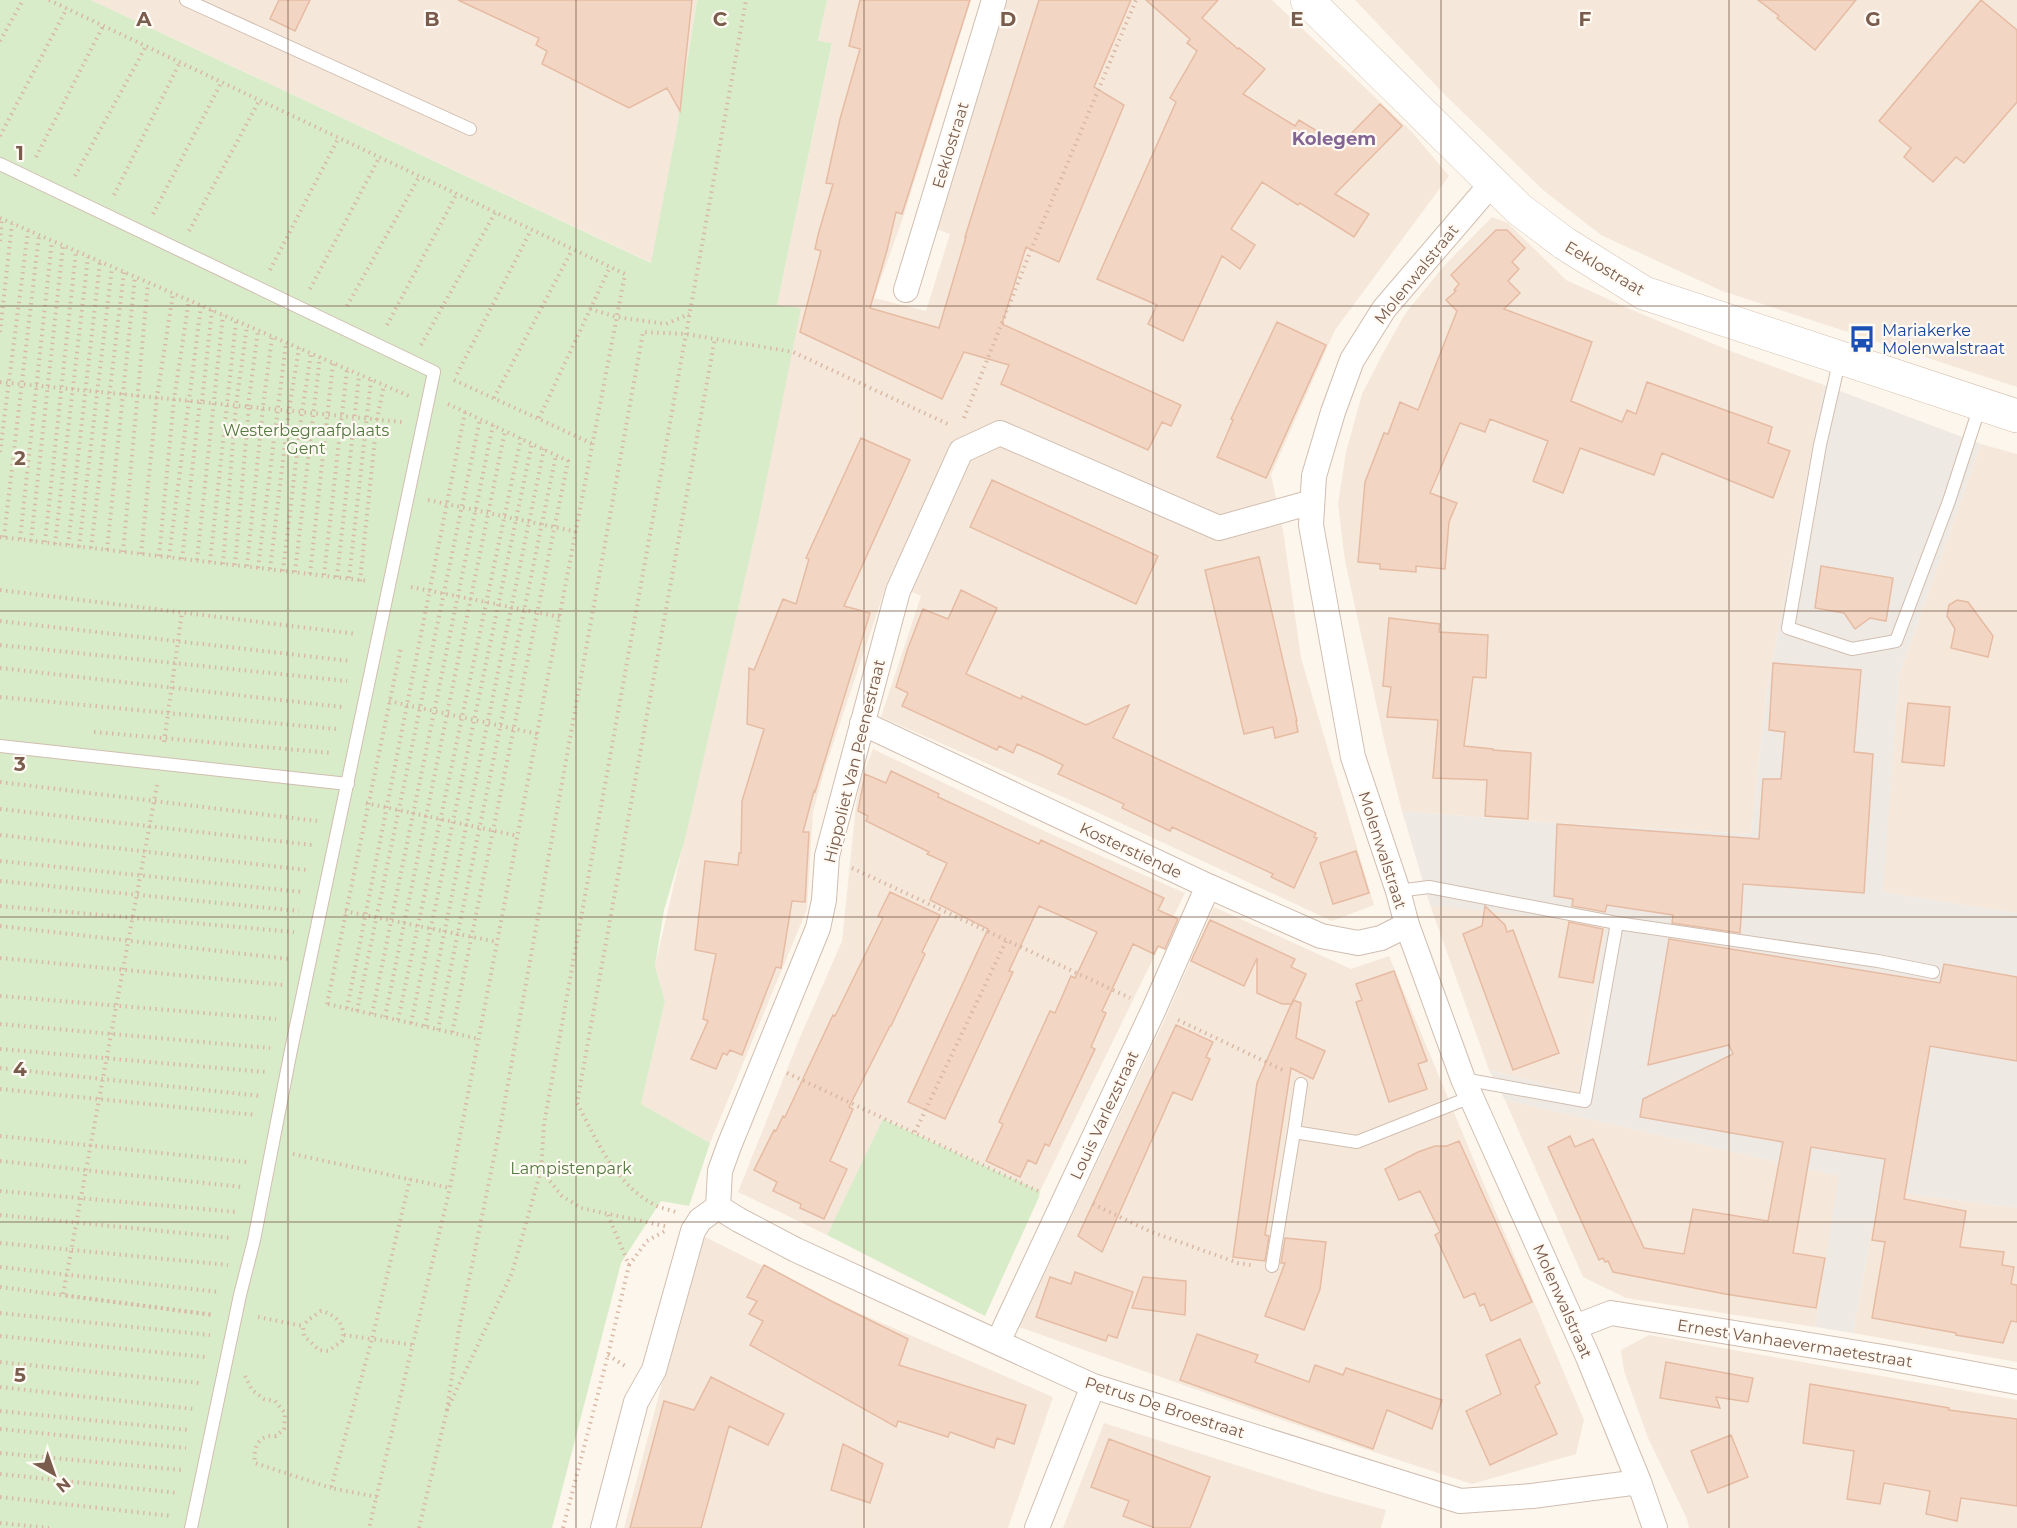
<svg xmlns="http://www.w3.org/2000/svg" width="2017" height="1528" font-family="Montserrat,sans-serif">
	<rect width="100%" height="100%" fill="#fdf6ec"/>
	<!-- residential -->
	<path fill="#f5e8da" d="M 91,0 L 697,0 L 676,133 L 652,263 Z
		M 827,0 L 971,0 L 903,218 L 874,298 L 926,311 L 950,234 L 936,229 L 1005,0 L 1272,0 L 1412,132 L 1449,176 L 1335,330 L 1271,475 L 1283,530 L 1301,658 L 1374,905 L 1332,921 L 1086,807 L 881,717 L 921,596 L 896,585 L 887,583 L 825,768 L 813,812 L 807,909 L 710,1143 L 641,1104 L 665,1001 L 655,966 L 759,518 L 800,309 L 777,305 L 832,44 L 818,42 Z
		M 1355,0 L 2017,0 L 2017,387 L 1722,291 L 1601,235 L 1543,190 L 1446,96 Z
		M 1492,217 L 1508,223 L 1566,280 L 1632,310 L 1733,352 L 1824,385 L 1766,696 L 1751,834 L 1554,823 L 1402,811 L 1385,744 L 1345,561 L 1338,504 L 1346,452 L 1362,394 L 1383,353 L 1405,314 L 1443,267 Z
		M 1981,444 L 2017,454 L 2017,913 L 1882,892 L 1899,676 Z
		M 873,749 L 1044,831 L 1185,893 L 1040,1191 L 884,1119 L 827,1235 L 738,1192 L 798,1042 L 842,941 L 856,805 L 860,782 Z
		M 1456,903 L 1606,924 L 1578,1093 L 1489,1070 L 1430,905 Z
		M 1214,907 L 1351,969 L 1389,956 L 1478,1170 L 1584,1420 L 1576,1454 L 1472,1484 L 1368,1450 L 1019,1327 L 1165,1019 Z
		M 1505,1100 L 1840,1176 L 1815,1327 L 1626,1298 L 1583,1277 Z
		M 1879,1190 L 2017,1208 L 2017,1362 L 1853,1333 Z
		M 701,1235 L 852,1310 L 1053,1397 L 1008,1528 L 624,1528 Z
		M 1649,1335 L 2017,1400 L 2017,1528 L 1689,1528 L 1687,1519 L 1648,1438 L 1624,1371 L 1621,1350 Z
		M 1104,1423 L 1324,1493 L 1386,1510 L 1381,1528 L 1063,1528 Z"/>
	<!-- industrial -->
	<path fill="#efe9e4" d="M 1824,385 L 1981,444 L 1899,676 L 1883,892 L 2017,913 L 2017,1208 L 1879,1190 L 1853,1333 L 1815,1327 L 1839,1176 L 1505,1100 L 1489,1070 L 1578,1093 L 1606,924 L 1430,905 L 1402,811 L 1554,823 L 1751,834 L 1766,696 Z"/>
	<!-- green -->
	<path fill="#d8ecc9" d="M 0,0 L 91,0 L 651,263 L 676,133 L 697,0 L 827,0 L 818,41 L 832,43 L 777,305 L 801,308 L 759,518 L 685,839 L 664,910 L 655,966 L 665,1001 L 641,1104 L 710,1143 L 689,1206 L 661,1201 L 621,1263 L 552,1528 L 0,1528 Z
		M 883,1119 L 1040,1191 L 1039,1197 L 985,1316 L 827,1235 Z"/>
	<!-- building -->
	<path fill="#f3d5c3" stroke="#e6bba3" stroke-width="1.5" d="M 279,0 L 310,0 L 295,31 L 270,19 Z
		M 458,0 L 692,0 L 680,111 L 667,88 L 629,108 L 542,64 L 547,51 L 536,45 L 539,38 Z
		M 860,0 L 970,0 L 902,214 L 896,212 L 887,250 L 870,308 L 939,328 L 966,237 L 965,237 L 1039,0 L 1131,0 L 1094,87 L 1124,105 L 1059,262 L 1026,247 L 1002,324 L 1181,405 L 1171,426 L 1162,422 L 1148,450 L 1001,384 L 1009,365 L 964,352 L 942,399 L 800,332 L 821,251 L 815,249 L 818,235 L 833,184 L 826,183 L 840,119 L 860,49 L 849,46 Z
		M 1146,0 L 1218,0 L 1202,18 L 1238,49 L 1239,48 L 1265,69 L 1243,94 L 1295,126 L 1299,120 L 1340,145 L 1380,104 L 1402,126 L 1335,194 L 1369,214 L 1354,237 L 1300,203 L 1298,205 L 1262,182 L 1231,229 L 1255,245 L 1240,269 L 1222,256 L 1183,341 L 1148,324 L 1157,305 L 1097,279 L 1176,102 L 1170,98 L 1197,51 L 1187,43 L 1190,39 Z
		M 1758,0 L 1856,0 L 1815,50 L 1777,18 L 1779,16 Z
		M 1981,0 L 2017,30 L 2017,102 L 1964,163 L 1956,157 L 1933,182 L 1904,157 L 1911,148 L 1879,121 Z
		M 1496,230 L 1507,230 L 1525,248 L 1512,262 L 1519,269 L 1508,281 L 1520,293 L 1504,309 L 1592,342 L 1571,401 L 1622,422 L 1627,410 L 1636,414 L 1647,382 L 1772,427 L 1768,443 L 1790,451 L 1773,498 L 1662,453 L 1654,475 L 1580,448 L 1563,493 L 1533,481 L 1548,441 L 1490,419 L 1485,432 L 1460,423 L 1430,493 L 1457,503 L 1449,522 L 1445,569 L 1416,566 L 1416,572 L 1380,569 L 1380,564 L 1358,562 L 1365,482 L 1384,433 L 1388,434 L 1400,402 L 1418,410 L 1457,311 L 1446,300 L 1456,291 L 1454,290 L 1459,284 L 1451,275 Z
		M 1277,322 L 1326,345 L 1266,478 L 1217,457 L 1233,420 L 1231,419 Z
		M 861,438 L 910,460 L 844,606 L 870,613 L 815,792 L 814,791 L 803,832 L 809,832 L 805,902 L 792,901 L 781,968 L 776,967 L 742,1055 L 730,1050 L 727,1055 L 723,1053 L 716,1069 L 691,1059 L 708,1021 L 703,1019 L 716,954 L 695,950 L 705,861 L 738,865 L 739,853 L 741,853 L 742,801 L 764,729 L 747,724 L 749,668 L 754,670 L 783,599 L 796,604 L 809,559 L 806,558 Z
		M 992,480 L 1158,556 L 1136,604 L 970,527 Z
		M 1259,557 L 1297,721 L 1296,721 L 1298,732 L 1275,738 L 1273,727 L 1244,734 L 1205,570 Z
		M 1821,566 L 1893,578 L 1886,621 L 1870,618 L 1855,629 L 1844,613 L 1815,608 Z
		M 961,590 L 997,608 L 966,674 L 1021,699 L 1022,696 L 1086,725 L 1129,705 L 1113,738 L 1316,833 L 1314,837 L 1317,838 L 1294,888 L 1271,877 L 1273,874 L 1172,827 L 1170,831 L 1122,808 L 1124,804 L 1058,774 L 1063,765 L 1040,754 L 1017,744 L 1013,753 L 999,746 L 997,750 L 902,706 L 908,693 L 896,687 L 908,648 L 923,609 L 948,619 Z
		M 1957,600 L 1968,602 L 1993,636 L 1988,657 L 1951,648 L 1955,629 L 1947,616 L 1949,605 Z
		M 1389,618 L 1440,624 L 1439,632 L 1488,635 L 1486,678 L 1473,677 L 1464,746 L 1493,749 L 1493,750 L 1531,753 L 1528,819 L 1485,816 L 1487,780 L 1433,778 L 1438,720 L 1387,717 L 1391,687 L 1383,686 Z
		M 1773,663 L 1861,670 L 1854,752 L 1873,754 L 1864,893 L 1743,884 L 1740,933 L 1672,923 L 1673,915 L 1607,905 L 1605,912 L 1572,906 L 1573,899 L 1554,896 L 1557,824 L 1759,839 L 1763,779 L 1781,779 L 1785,732 L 1769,730 Z
		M 1908,703 L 1950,707 L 1944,766 L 1902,762 Z
		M 891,771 L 939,794 L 938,797 L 1039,844 L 1041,840 L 1164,898 L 1158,910 L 1178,919 L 1165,949 L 1158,946 L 1154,954 L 1133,944 L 1102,1011 L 1106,1013 L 1091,1047 L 1095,1049 L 1049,1146 L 1045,1144 L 1036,1164 L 1028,1160 L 1020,1177 L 986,1161 L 1003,1124 L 999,1122 L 1050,1011 L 1055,1013 L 1071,976 L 1075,978 L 1097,932 L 1039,906 L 1009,971 L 1013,972 L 945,1119 L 908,1102 L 988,929 L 930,900 L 947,863 L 927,854 L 929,852 L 866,821 L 868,816 L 858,811 L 865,774 L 886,783 Z
		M 1356,851 L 1369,893 L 1333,904 L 1320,863 Z
		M 890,892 L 940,915 L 922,952 L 925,954 L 891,1026 L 890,1026 L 849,1107 L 853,1109 L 830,1161 L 847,1169 L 824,1219 L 800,1208 L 801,1204 L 773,1191 L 777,1182 L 754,1170 L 774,1130 L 776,1131 L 783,1116 L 785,1117 L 833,1015 L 835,1016 L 883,918 L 878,916 Z
		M 1485,906 L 1505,925 L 1507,932 L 1513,930 L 1559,1053 L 1513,1070 L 1463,934 L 1482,926 Z
		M 1210,920 L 1295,959 L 1291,967 L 1306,974 L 1292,1004 L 1282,1004 L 1257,993 L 1257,958 L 1244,986 L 1191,961 Z
		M 1569,922 L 1603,929 L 1593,983 L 1559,977 Z
		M 1669,939 L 1940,983 L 1944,964 L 2017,977 L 2017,1061 L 1930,1046 L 1904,1199 L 1966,1211 L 1960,1247 L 2004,1252 L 2002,1265 L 2014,1267 L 2011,1284 L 2017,1285 L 2017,1322 L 2011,1321 L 2003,1343 L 1956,1335 L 1956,1333 L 1872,1318 L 1885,1242 L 1872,1240 L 1885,1159 L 1811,1147 L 1793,1253 L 1825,1258 L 1816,1308 L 1725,1294 L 1613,1272 L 1608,1261 L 1605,1262 L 1603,1258 L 1599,1260 L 1548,1147 L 1570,1136 L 1575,1147 L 1593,1139 L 1644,1248 L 1684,1254 L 1693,1209 L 1768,1221 L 1783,1142 L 1640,1117 L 1643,1099 L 1733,1054 L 1729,1045 L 1648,1065 Z
		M 1394,971 L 1427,1061 L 1418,1064 L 1427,1089 L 1389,1102 L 1356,1002 L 1362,1000 L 1356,984 Z
		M 1293,1000 L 1301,1003 L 1296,1038 L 1325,1051 L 1313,1079 L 1291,1068 L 1265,1235 L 1269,1236 L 1265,1261 L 1233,1257 L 1257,1083 Z
		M 1176,1025 L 1213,1042 L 1206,1057 L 1210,1059 L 1192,1100 L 1173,1092 L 1102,1252 L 1078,1236 Z
		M 1459,1141 L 1532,1302 L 1491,1321 L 1484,1304 L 1480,1306 L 1475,1293 L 1464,1298 L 1435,1235 L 1440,1232 L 1420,1191 L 1399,1200 L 1385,1169 L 1418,1152 L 1435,1146 L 1447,1146 Z
		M 1285,1238 L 1326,1242 L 1320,1289 L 1304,1330 L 1265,1316 L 1285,1263 L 1281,1263 Z
		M 764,1265 L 833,1302 L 908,1339 L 899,1365 L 1026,1405 L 1014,1444 L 997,1438 L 994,1448 L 950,1432 L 948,1437 L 898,1421 L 896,1427 L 750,1345 L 763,1321 L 749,1314 L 757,1301 L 747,1297 Z
		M 1075,1272 L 1133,1292 L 1117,1338 L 1108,1335 L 1106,1341 L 1036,1317 L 1050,1277 L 1071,1284 Z
		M 1143,1277 L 1186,1281 L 1185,1315 L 1132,1308 Z
		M 1197,1334 L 1258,1355 L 1255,1362 L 1309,1382 L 1315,1365 L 1343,1375 L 1346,1368 L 1442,1400 L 1432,1429 L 1387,1410 L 1373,1449 L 1180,1380 Z
		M 1520,1339 L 1540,1383 L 1535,1386 L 1557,1434 L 1490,1465 L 1466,1411 L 1501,1394 L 1486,1355 Z
		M 1666,1362 L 1753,1378 L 1748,1402 L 1716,1397 L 1720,1408 L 1660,1398 Z
		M 711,1377 L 784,1414 L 768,1445 L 729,1426 L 701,1528 L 630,1528 L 664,1401 L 694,1410 Z
		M 1810,1384 L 1949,1408 L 1949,1410 L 2017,1419 L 2017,1506 L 1961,1498 L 1957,1521 L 1926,1514 L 1930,1491 L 1884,1483 L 1880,1504 L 1847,1499 L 1854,1451 L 1803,1443 Z
		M 1731,1435 L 1748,1477 L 1708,1493 L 1691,1451 Z
		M 1109,1439 L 1210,1477 L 1190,1528 L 1155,1528 L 1123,1516 L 1129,1501 L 1091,1487 Z
		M 843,1444 L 883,1464 L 870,1503 L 831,1490 Z"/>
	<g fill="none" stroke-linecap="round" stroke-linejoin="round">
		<defs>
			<path id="lane" d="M 186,0 L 470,129
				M 0,164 L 434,372 L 291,1050 L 254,1240 L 240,1295 L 191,1528
				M 1840,358 L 1820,445 L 1788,628 L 1852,649 L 1896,641 L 1949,501 L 1980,406
				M 0,746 L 348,784
				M 1398,891 L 1429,887 L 1617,923 L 1585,1101 L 1463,1079
				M 1617,923 L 1878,961 L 1933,972
				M 1294,1132 L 1301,1084
				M 1272,1266 L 1294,1132 L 1357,1142 L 1471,1097"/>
			<path id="street" d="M 1492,183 L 1384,309 L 1352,360 L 1333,412 L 1314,476 L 1311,525 L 1353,757 L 1398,891 L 1407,925 L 1463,1079 L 1588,1357 L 1639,1482 L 1655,1528
				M 906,290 L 994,0
				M 862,723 L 1208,886 L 1321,936 L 1358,943 L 1381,938 L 1407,925
				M 718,1207 L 720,1171 L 729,1146 L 818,928 L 824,900 L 827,856 L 898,591 L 961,451 L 1000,433 L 1219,528 L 1312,502
				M 718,1207 L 739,1220 L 796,1250 L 1093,1386 L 1460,1501 L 1532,1496 L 1639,1482
				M 1575,1327 L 1611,1313 L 1883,1357 L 2017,1382
				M 998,1342 L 1154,1009 L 1208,886
				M 603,1528 L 636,1402 L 654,1370 L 693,1231 L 700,1220 L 718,1207
				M 1037,1528 L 1093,1386"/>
			<path id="secondary" d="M 1307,0 L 1519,209 L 1564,243 L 1644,293 L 2017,416"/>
		</defs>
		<!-- lane casing -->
		<use href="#lane" stroke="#d1beb0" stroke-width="14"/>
		<!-- street casing -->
		<use href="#street" stroke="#d1beb0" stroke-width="26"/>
		<!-- secondary casing -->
		<use href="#secondary" stroke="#d6c0b0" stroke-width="34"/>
		<!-- path -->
		<path stroke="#d9b8a5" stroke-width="4" stroke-dasharray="1.5 4.5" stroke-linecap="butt" d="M 49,0 L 625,274 L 450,1188 L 369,1528
			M 0,41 L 23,0
			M 0,136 L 67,8
			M 36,157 L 103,26
			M 75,176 L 146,46
			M 114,195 L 179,64
			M 153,214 L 221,83
			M 0,218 L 409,396
			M 189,231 L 259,101
			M 0,241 L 2,219
			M 270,270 L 338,139
			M 310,289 L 379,158
			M 347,306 L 419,177
			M 590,309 L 617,317 L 666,324 L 689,314
			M 387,325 L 456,195
			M 0,332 L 12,224
			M 421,345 L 495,213
			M 457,374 L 531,230
			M 454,380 L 593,444
			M 0,382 L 402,422
			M 494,398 L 572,250
			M 202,401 L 212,310
			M 448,404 L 568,461 L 452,1033
			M 248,406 L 258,331
			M 539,418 L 610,267
			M 964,418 L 1029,255 L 1136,0
			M 0,452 L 28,231
			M 428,500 L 577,532
			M 0,537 L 368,581
			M 4,537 L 39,235
			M 20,539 L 52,241
			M 31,541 L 63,246
			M 45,542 L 76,251
			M 55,544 L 88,257
			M 68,545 L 100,262
			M 79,547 L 112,267
			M 91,548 L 124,272
			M 107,550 L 135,277
			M 123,552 L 148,283
			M 141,554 L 157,397 L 173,294
			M 159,556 L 174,399 L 189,300
			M 169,557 L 201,306
			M 182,559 L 200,401
			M 197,560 L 223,315
			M 210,562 L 236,321
			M 223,564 L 236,405 L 247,326
			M 235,565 L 249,406
			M 247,566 L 263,407 L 272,337
			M 258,568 L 286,343
			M 270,569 L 289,410 L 299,348
			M 283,571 L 302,411 L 311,354
			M 295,572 L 320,357
			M 310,574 L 333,363
			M 324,575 L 347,370
			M 337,577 L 359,376
			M 349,578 L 371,380
			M 360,581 L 377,419 L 384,385
			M 411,587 L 560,617
			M 0,590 L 357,634
			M 0,621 L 351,661
			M 0,645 L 347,681
			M 0,668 L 342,707
			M 0,697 L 336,729
			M 389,701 L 538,734
			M 94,732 L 332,753
			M 164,742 L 182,612
			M 0,782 L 317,821
			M 157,785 L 63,1295 L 214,1315
			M 366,803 L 518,836
			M 0,809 L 312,845
			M 0,835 L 307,870
			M 0,861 L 303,892
			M 852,868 L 1130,998
			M 0,881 L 299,911
			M 0,906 L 294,932
			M 345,911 L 497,942
			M 0,926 L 289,959
			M 0,958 L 283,985
			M 0,996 L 276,1019
			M 327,1004 L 401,647
			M 328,1004 L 479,1039
			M 347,1008 L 465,412
			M 357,1011 L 480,419
			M 372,1014 L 493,425
			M 385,1017 L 505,431
			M 398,1020 L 521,438
			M 1178,1020 L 1285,1071
			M 411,1023 L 532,443
			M 0,1024 L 270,1048
			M 425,1026 L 544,449
			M 438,1030 L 556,455
			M 0,1049 L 265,1072
			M 0,1068 L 261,1096
			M 787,1073 L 1038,1191
			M 0,1089 L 256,1115
			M 915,1132 L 1006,941
			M 0,1136 L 247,1162
			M 293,1154 L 450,1188
			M 0,1161 L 242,1187
			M 0,1191 L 237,1212
			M 1093,1204 L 1149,1231 L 1238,1263 L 1251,1265
			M 675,1212 C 668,1209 659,1208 653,1204 C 614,1182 597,1141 577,1103 L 715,338
			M 0,1215 L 232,1238
			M 665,1226 L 581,1208 L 562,1196 L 541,1170 L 544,1124 L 746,0
			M 0,1243 L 228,1265
			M 629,1265 L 647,1241 L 665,1231
			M 0,1267 L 219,1292
			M 0,1287 L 213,1315
			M 0,1313 L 210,1335
			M 258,1317 L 303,1326 L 304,1336 L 319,1350 L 328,1351 L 342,1341 C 346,1324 336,1315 321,1311 L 308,1320 L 303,1326
			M 344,1335 L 372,1339 L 410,1179
			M 0,1336 L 205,1357
			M 608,1355 L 625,1366
			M 0,1362 L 199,1383
			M 245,1376 L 252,1390 L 264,1399 L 275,1401 L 285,1413 L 284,1429 L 276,1436 C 258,1434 253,1448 255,1463 L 331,1488
			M 0,1387 L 194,1409
			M 447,1410 L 459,1329 L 500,1128 L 643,332 L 686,334 L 793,352 L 950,425
			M 0,1411 L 189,1430
			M 0,1429 L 186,1448
			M 0,1453 L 181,1470
			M 0,1474 L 178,1493
			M 0,1497 L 171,1516
			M 377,1497 L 331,1488 L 372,1339 L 413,1345
			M 0,1523 L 49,1528
			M 419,1528 L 447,1410 L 512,1273 L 541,1170
			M 563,1528 L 608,1355 L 629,1265 L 608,1215"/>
		<!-- lane -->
		<use href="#lane" stroke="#fff" stroke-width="12"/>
		<!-- street -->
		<use href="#street" stroke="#fff" stroke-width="24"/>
		<!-- secondary -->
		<use href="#secondary" stroke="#fff" stroke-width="33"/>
	</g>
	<!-- grid -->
	<path fill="none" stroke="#7a5c4d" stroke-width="1.5" stroke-opacity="0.55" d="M 288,0 L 288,1528M 576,0 L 576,1528M 864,0 L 864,1528M 1153,0 L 1153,1528M 1441,0 L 1441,1528M 1729,0 L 1729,1528M 0,306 L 2017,306M 0,611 L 2017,611M 0,917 L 2017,917M 0,1222 L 2017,1222"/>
	<!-- icons -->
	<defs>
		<symbol id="bus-bare" viewBox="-9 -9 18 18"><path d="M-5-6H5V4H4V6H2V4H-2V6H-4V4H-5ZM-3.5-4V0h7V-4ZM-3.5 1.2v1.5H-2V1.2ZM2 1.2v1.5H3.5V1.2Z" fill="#1a4fb4" stroke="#fffaf3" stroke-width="2.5" paint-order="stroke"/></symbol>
	</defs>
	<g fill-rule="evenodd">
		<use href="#bus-bare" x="1843" y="320" width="38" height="38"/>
	</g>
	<g text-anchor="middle" stroke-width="4.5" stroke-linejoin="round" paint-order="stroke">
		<!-- street labels -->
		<g font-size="16" fill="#7a5c4d" stroke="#fffaf3">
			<text transform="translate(950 145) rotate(-73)" y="6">Eeklostraat</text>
			<text transform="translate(1605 268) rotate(31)" y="6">Eeklostraat</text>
			<text transform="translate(1416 274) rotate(-51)" y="6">Molenwalstraat</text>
			<text transform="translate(854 761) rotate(-76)" y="6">Hippoliet Van Peenestraat</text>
			<text transform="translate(1131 850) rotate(25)" y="6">Kosterstiende</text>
			<text transform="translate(1383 850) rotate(72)" y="6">Molenwalstraat</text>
			<text transform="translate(1104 1115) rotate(-65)" y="6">Louis Varlezstraat</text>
			<text transform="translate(1563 1301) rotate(66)" y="6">Molenwalstraat</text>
			<text transform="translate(1795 1343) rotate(9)" y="6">Ernest Vanhaevermaetestraat</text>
			<text transform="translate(1165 1407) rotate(18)" y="6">Petrus De Broestraat</text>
		</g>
		<!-- transit labels -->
		<g font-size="16" fill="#164399" stroke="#fffaf3" text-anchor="start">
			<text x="1882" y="336">Mariakerke<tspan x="1882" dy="18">Molenwalstraat</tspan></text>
		</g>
		<!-- park labels -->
		<g font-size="16" fill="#537a41" stroke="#fffaf3">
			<text x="306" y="436">Westerbegraafplaats<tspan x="306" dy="18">Gent</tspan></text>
			<text x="571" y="1174">Lampistenpark</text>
		</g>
		<!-- neighbourhood labels -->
		<g font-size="18" font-weight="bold" fill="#846695" stroke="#fffaf3">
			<text x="1334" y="145">Kolegem</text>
		</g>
	</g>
	<g font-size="20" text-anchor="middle" font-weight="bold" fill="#7a5c4d" stroke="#fffaf3" stroke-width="4.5" stroke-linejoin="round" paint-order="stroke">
		<text x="144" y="26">A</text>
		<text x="432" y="26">B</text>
		<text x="720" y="26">C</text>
		<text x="1008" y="26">D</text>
		<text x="1297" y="26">E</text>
		<text x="1585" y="26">F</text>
		<text x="1873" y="26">G</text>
		<text x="20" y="160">1</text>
		<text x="20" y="465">2</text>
		<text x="20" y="771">3</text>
		<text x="20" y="1076">4</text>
		<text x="20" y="1382">5</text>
	</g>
	<!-- north arrow -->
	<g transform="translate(54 1474) rotate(140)" stroke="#fffaf3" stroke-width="4.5" paint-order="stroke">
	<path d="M0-4.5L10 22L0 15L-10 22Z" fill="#7a5c4d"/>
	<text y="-9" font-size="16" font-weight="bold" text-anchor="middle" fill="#7a5c4d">N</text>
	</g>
</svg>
